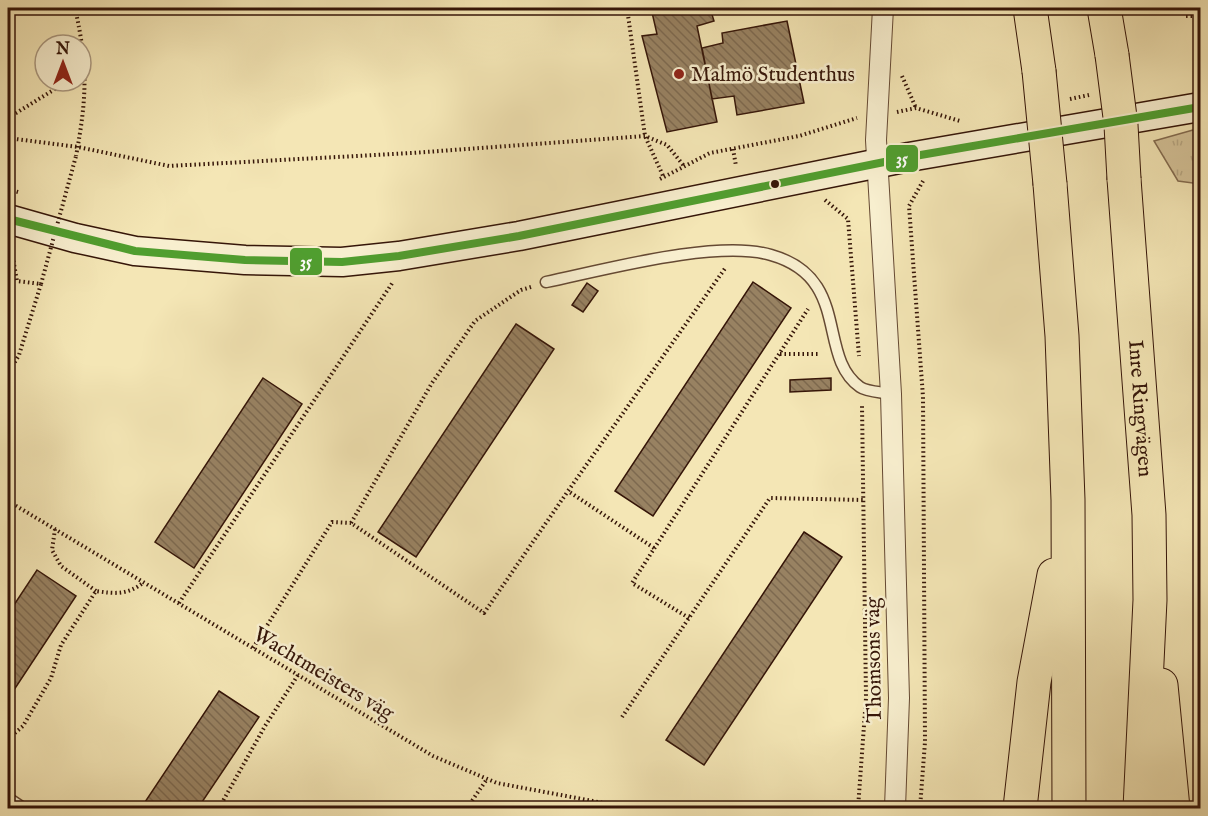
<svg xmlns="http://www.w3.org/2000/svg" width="1208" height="816" font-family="'IM FELL English',serif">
	<defs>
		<pattern id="park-tufts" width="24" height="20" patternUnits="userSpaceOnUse" patternTransform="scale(1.5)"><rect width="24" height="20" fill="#d4c298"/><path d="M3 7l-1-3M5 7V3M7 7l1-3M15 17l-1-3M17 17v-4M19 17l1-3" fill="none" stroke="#b7a682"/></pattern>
		<pattern id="building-back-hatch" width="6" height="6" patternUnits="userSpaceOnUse" patternTransform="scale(1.5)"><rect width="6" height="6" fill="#988262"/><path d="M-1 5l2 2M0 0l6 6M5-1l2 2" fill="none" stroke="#7d694f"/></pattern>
	</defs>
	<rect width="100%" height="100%" fill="#f4e6b5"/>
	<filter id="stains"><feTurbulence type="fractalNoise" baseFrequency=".00333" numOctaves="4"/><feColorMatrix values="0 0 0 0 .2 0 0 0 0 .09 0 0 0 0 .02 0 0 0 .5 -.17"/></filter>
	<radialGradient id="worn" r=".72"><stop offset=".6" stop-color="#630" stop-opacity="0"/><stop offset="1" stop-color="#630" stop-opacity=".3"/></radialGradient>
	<!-- park -->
	<path fill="url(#park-tufts)" stroke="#846c50" stroke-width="1.5" d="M 1200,128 L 1200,184 L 1178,181 L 1154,141 Z"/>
	<!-- building -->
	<path fill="url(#building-back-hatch)" stroke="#351508" stroke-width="1.5" d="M 651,8 L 710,8 L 714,21 L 697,26 L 717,122 L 667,132 L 642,36 L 657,34 Z
		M 787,21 L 804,103 L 737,115 L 734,96 L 712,99 L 702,48 L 723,43 L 722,33 Z
		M 753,282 L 791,308 L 653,516 L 615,491 Z
		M 587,283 L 598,291 L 583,312 L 572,305 Z
		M 516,324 L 554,349 L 416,557 L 378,532 Z
		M 263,378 L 302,404 L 194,568 L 155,542 Z
		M 831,378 L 831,390 L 790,392 L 790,380 Z
		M 804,532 L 842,557 L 704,765 L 666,740 Z
		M 37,570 L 76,596 L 8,699 L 8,614 Z
		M 219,691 L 259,717 L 198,808 L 141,808 Z"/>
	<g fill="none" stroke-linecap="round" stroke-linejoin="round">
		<defs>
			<path id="lane" d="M 546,282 C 604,270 717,239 771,255 C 852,278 816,356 860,387 C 867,392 882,392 891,394
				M 8,798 L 23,808"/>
			<path id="street" d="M 883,8 L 876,140 L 891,394 L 899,698 L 895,808"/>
			<path id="secondary" d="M 8,219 L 75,238 L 135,251 L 245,260 L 342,262 L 399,256 L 519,236 L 909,157 L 1200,107"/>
			<g id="highway">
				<path d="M 1030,8 L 1039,71"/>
				<path d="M 1104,8 L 1112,55"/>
				<path id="s1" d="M 1124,179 L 1149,515 L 1150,600 L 1140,808"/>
				<path d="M 1050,184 L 1062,336 L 1068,500 L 1069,808"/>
				<path d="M 1161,685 L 1173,808"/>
				<path d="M 1020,808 L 1034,682 L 1054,575"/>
			</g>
		</defs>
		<!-- lane casing -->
		<use href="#lane" stroke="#654933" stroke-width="13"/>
		<!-- street casing -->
		<use href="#street" stroke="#654933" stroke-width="22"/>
		<!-- secondary casing -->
		<use href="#secondary" stroke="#351508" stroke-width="31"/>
		<!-- highway casing -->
		<use href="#highway" stroke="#351508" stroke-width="35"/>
		<!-- path -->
		<path stroke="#351508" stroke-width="4" stroke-dasharray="1.5 3" stroke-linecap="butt" d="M 75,8 C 88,66 87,97 76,156
			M 627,8 L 645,136 L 664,178
			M 1182,8 L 1186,16 L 1200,16
			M 902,76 L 916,108
			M 1070,99 L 1089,95
			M 897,112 L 916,108 L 960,121
			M 8,118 L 68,81
			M 8,138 L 78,147 L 169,166 L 412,153 L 645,136 L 667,145 L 684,166
			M 733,149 L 736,166
			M 660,179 L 710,153 L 799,136 L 857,118
			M 8,189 L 18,192
			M 825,200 L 848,219 L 859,356
			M 531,287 L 521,290 L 475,321 L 432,383 L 351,523 L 484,613 L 568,491
			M 780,354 L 820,354
			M 8,374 L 19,355 L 41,284 L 17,281 L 11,247
			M 8,501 L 433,756 L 497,783 L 614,805 L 649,808
			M 55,529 L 52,550 L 61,566 L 96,591
			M 654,548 L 568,491 L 726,267
			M 179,603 L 393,282
			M 689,618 L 632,583 L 808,309
			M 253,648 L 332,522 L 351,523
			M 622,717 L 770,498 L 864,500
			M 8,739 L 23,726 L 51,678 L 61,645 L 96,591 C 115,594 128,595 144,582
			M 219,808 L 265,726 L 298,675
			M 467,808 L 487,779
			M 858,808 L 866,698 L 862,405
			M 920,808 L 925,742 L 923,397 L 909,206 L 923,181"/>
		<!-- lane -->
		<use href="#lane" stroke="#f8efcf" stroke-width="10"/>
		<!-- street -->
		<use href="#street" stroke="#f8efcf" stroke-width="20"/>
		<!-- secondary -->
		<use href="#secondary" stroke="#f8efcf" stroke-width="28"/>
		<!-- highway -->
		<use href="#highway" stroke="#f4e6b5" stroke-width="33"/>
		<defs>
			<path id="highway-bridge" d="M 1112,55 L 1121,125 L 1124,179
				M 1039,71 L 1050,184"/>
		</defs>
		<!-- highway-bridge casing -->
		<use href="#highway-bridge" stroke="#351508" stroke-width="35" stroke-linecap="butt"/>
		<!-- path-bridge -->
		<path stroke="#351508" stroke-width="4" stroke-dasharray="1.5 3" stroke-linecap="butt" d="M 41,284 L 76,156"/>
		<!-- highway-bridge -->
		<use href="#highway-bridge" stroke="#f4e6b5" stroke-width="33"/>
		<defs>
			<path id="bus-1" d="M 8,219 L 135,251 L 245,260 L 342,262 L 399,256 L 519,236 L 909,157 L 1200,107"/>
		</defs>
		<!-- bus-1 casing -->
		<use href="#bus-1" stroke="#f8efcf" stroke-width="12"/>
		<!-- bus-1 -->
		<use href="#bus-1" stroke="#509e2f" stroke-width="8"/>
	</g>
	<!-- markers -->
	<circle fill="#8f2418" stroke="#f8efcf" stroke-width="2" cx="679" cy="74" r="6"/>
	<circle fill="#351508" stroke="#f8efcf" stroke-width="2" cx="775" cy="184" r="5"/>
	<g text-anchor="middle" stroke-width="5" stroke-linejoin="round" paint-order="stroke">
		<!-- poi labels -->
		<g font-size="21" fill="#351508" stroke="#f8efcf" text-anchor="start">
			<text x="691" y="81">Malmö Studenthus</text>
		</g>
		<!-- street labels -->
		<g font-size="21" fill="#351508" stroke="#f8efcf">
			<text dy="7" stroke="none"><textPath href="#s1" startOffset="230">Inre Ringvägen</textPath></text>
			<text transform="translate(873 660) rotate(-91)" y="7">Thomsons väg</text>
			<text transform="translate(324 673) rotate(31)" y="7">Wachtmeisters väg</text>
		</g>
	</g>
	<g stroke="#f8efcf" stroke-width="2">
		<rect x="885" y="144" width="34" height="29" rx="6" fill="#509e2f"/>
		<rect x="289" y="247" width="34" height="29" rx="6" fill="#509e2f"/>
	</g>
	<g font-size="16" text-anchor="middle" font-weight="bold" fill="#fff">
		<text x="902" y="164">35</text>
		<text x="306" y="267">35</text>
	</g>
	<!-- margin -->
	<rect width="1208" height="816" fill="none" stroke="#f4e6b5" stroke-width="30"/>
	<rect x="9" y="9" width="1190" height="798" fill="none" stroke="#351508" stroke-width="3"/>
	<rect x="15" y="15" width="1178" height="786" fill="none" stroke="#351508" stroke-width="1.5"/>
	<!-- north arrow -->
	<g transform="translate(63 63)"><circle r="28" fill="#f8efcf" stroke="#aa987f" stroke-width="1.5"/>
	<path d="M0-4.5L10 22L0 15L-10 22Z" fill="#8f2418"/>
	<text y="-9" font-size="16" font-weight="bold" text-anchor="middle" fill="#351508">N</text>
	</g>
	<rect width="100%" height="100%" filter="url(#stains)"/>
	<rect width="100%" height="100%" fill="url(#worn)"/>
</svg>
